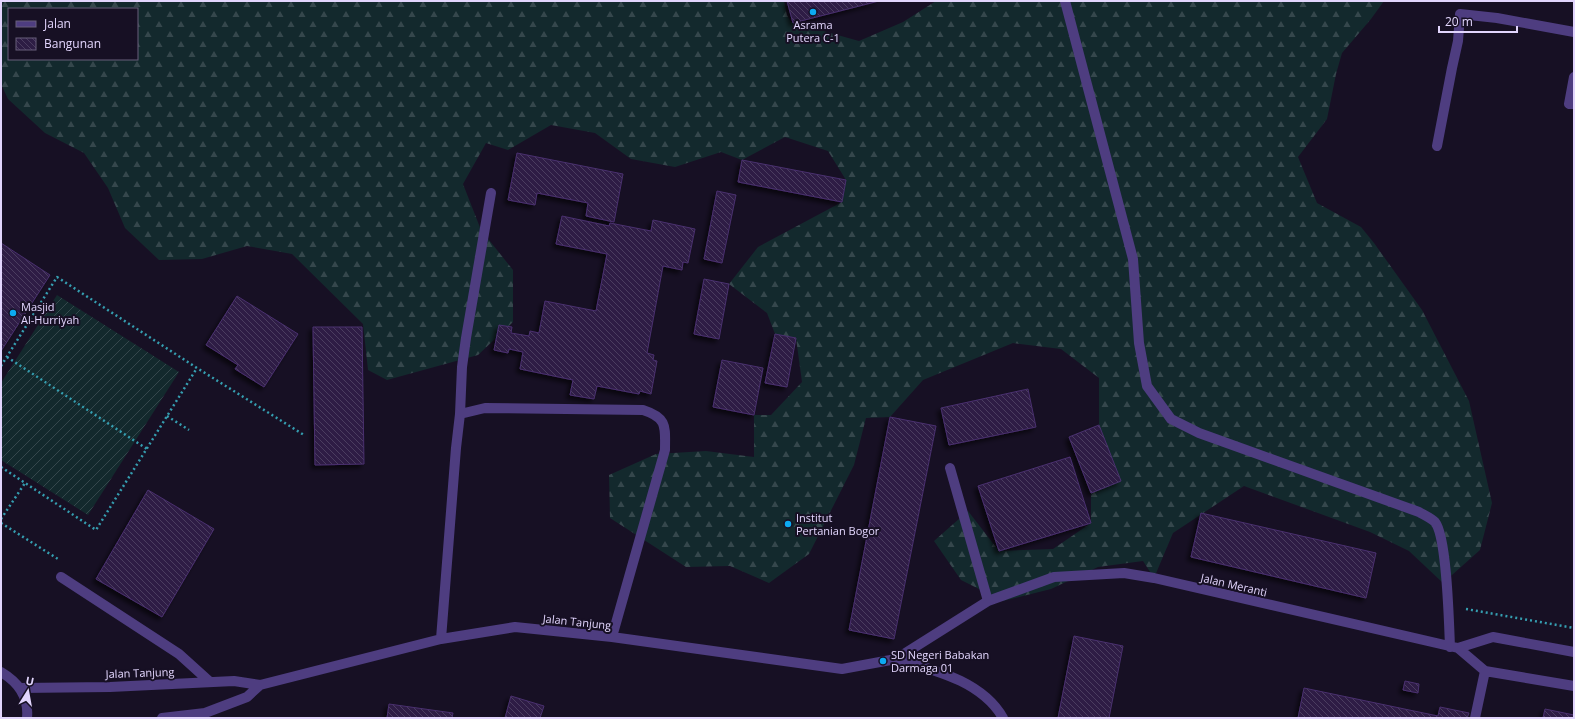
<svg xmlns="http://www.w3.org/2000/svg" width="1575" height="719" font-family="'Open Sans',sans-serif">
	<defs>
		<pattern id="forest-firs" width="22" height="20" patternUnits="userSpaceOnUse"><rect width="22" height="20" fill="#13292d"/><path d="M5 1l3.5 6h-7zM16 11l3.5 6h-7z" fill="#35474c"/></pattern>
		<pattern id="garden-furrows" width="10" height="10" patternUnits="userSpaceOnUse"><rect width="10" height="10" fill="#13292d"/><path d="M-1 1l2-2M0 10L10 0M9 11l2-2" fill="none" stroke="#35474c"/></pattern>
		<pattern id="building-back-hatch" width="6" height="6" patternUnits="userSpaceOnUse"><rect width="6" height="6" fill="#2d1d44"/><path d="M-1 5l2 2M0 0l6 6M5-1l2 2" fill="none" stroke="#4b3d60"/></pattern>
		<filter id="shadow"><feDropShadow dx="-3.5" dy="3.5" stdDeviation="2" flood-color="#0009"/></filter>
	</defs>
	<rect width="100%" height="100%" fill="#171024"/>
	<!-- forest -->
	<path fill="url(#forest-firs)" fill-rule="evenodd" d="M 1,1 L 784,1 L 787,15 L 791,22 L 859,41 L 903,22 L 936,1 L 1384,1 L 1371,19 L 1342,53 L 1336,74 L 1327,119 L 1298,157 L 1317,203 L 1361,227 L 1374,243 L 1422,310 L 1469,401 L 1492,503 L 1480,550 L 1443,583 L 1409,551 L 1370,532 L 1244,486 L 1173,533 L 1154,578 L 1143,561 L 1098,567 L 1051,589 L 1003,601 L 961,580 L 934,541 L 968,511 L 999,551 L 1053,549 L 1091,523 L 1091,493 L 1099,467 L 1099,378 L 1061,349 L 1013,343 L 923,380 L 890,417 L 866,418 L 854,465 L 809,554 L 769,583 L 730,566 L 686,567 L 610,518 L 609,475 L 656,454 L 706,451 L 754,457 L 754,415 L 771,415 L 802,382 L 796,338 L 775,334 L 767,313 L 729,284 L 758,247 L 842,202 L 846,180 L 828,151 L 785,137 L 742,160 L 721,152 L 675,167 L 631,159 L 595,133 L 551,125 L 508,150 L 486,143 L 463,184 L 481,230 L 513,270 L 513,322 L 478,355 L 387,380 L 368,370 L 363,324 L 292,254 L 247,246 L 202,259 L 159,260 L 125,228 L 108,188 L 84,153 L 45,133 L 8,99 L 1,84 ZM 9,9 L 137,9 L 137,59 L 9,59 Z"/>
	<!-- garden -->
	<path fill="url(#garden-furrows)" d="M 57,295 L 179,372 L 88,515 L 1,460 L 1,383 Z"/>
	<!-- building -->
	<path fill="url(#building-back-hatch)" stroke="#4a306f" filter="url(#shadow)" d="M 787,1 L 879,1 L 793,23 Z
		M 517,153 L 623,174 L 614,222 L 586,216 L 588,203 L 537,193 L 535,205 L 508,200 Z
		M 742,160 L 846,180 L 842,202 L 738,182 Z
		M 717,191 L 736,195 L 722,263 L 704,259 Z
		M 562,216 L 609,226 L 610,223 L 651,231 L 653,220 L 695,229 L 688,263 L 683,262 L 682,270 L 663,266 L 647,353 L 654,355 L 653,360 L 657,361 L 651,394 L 640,391 L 639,394 L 597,386 L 594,399 L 570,395 L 573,380 L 520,369 L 523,352 L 509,349 L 508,353 L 494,350 L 499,325 L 512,327 L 511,333 L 529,336 L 530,331 L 539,333 L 545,301 L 596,311 L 607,254 L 556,244 Z
		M 1,243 L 50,275 L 1,351 Z
		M 704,279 L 729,284 L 719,339 L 694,334 Z
		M 237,296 L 298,334 L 264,387 L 235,369 L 238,365 L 206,345 Z
		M 313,327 L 362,327 L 364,464 L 315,465 Z
		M 775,334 L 796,338 L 787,387 L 765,383 Z
		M 722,360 L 763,368 L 754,415 L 713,407 Z
		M 1028,389 L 1036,427 L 949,445 L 941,408 Z
		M 890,417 L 936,426 L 894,639 L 849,630 Z
		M 1099,425 L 1121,481 L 1091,493 L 1069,437 Z
		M 1070,457 L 1091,523 L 999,551 L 978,486 Z
		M 148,490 L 214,529 L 162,617 L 96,579 Z
		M 1201,513 L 1376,553 L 1366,598 L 1191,557 Z
		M 1074,636 L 1123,646 L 1109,718 L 1058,718 Z
		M 1405,681 L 1419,684 L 1418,693 L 1403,690 Z
		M 1304,688 L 1438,716 L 1440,707 L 1469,713 L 1467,718 L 1298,718 Z
		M 511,696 L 544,706 L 540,718 L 505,718 Z
		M 389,704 L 453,713 L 452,718 L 387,718 Z
		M 1545,709 L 1574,715 L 1574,718 L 1543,718 Z"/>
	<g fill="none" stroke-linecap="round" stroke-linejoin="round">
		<!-- path -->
		<path stroke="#359eb0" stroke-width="2.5" stroke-dasharray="2 3" stroke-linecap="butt" d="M 7,357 L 147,449
			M 1,366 L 57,277 L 197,368 L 304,435
			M 167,416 L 189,430
			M 1,467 L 96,530 L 197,368
			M 1,519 L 25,483
			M 1,523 L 58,559
			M 1466,609 L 1574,628"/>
		<!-- lane -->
		<path stroke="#4e3d80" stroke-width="10" d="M 1065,1 L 1133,259 L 1139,343 L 1147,386 L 1171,419 L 1199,433 L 1419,512 C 1424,515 1431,518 1435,522 C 1447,537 1449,624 1450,647
			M 460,414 L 462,367 L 466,338 L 491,193
			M 950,468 L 988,601
			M 61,577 L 179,654 L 210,682
			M 441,639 L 456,448 L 460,414 L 485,408 L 643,410 C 668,418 665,427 665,450 L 612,637
			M 1458,648 L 1493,637 L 1574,652
			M 896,659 C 934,670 982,681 1003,718
			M 1,672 C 18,682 29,697 27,718
			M 20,688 L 110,687 L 234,681 L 260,685 L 441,639 L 515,627 L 612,637 L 842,669 L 896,659 L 988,601 L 1054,577 L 1124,573 L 1154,578 L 1458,648 L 1485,671 L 1574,686
			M 162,718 L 205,713 L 247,697 L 260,685
			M 1475,718 L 1485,671"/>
		<!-- street -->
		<path stroke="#4e3d80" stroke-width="10" d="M 1574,77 L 1569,104 L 1574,104
			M 1437,146 L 1452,68 L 1458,41 L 1460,14 L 1497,18 L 1574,32"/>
	</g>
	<!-- markers -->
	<g fill="#0caaf1" stroke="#171024" stroke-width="1.5">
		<circle cx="813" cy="12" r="4"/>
		<circle cx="13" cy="313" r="4"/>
		<circle cx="788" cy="524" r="4"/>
		<circle cx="883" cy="661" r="4"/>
	</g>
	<g text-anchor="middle" stroke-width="4" stroke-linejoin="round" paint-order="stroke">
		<!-- poi labels -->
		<g font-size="11" fill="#e2d5fd" stroke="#171024" text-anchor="start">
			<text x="813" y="29" text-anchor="middle">Asrama<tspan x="813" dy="13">Putera C-1</tspan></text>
			<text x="21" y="311">Masjid<tspan x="21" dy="13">Al-Hurriyah</tspan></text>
			<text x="796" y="522">Institut<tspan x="796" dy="13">Pertanian Bogor</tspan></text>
			<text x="891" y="659">SD Negeri Babakan<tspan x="891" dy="13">Darmaga 01</tspan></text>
		</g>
		<!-- street labels -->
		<g font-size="11" fill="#e2d5fd" stroke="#171024">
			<text transform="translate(1234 585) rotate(13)" y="4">Jalan Meranti</text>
			<text transform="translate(577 622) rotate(6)" y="4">Jalan Tanjung</text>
			<text transform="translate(140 673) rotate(-2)" y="4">Jalan Tanjung</text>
		</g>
	</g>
	<!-- border -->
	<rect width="1575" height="719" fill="none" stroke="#e2d5fd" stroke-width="4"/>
	<!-- legend -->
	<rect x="8" y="8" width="130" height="52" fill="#171024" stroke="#685f7b"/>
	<rect x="16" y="21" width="20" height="6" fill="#4e3d80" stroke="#685f7b"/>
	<text x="44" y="28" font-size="12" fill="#e2d5fd">Jalan</text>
	<rect x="16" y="38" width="20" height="12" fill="url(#building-back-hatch)" stroke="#685f7b"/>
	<text x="44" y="48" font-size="12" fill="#e2d5fd">Bangunan</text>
	<!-- north arrow -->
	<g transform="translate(28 691) rotate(11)" stroke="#171024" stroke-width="3" paint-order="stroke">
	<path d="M0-3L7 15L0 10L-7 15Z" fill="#e2d5fd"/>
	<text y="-6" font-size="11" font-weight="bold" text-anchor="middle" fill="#e2d5fd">U</text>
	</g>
	<!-- scale -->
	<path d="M1439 26v6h78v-6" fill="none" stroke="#e2d5fd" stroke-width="2"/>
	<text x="1445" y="26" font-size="12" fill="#e2d5fd" stroke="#171024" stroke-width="3" paint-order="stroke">20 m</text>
</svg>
